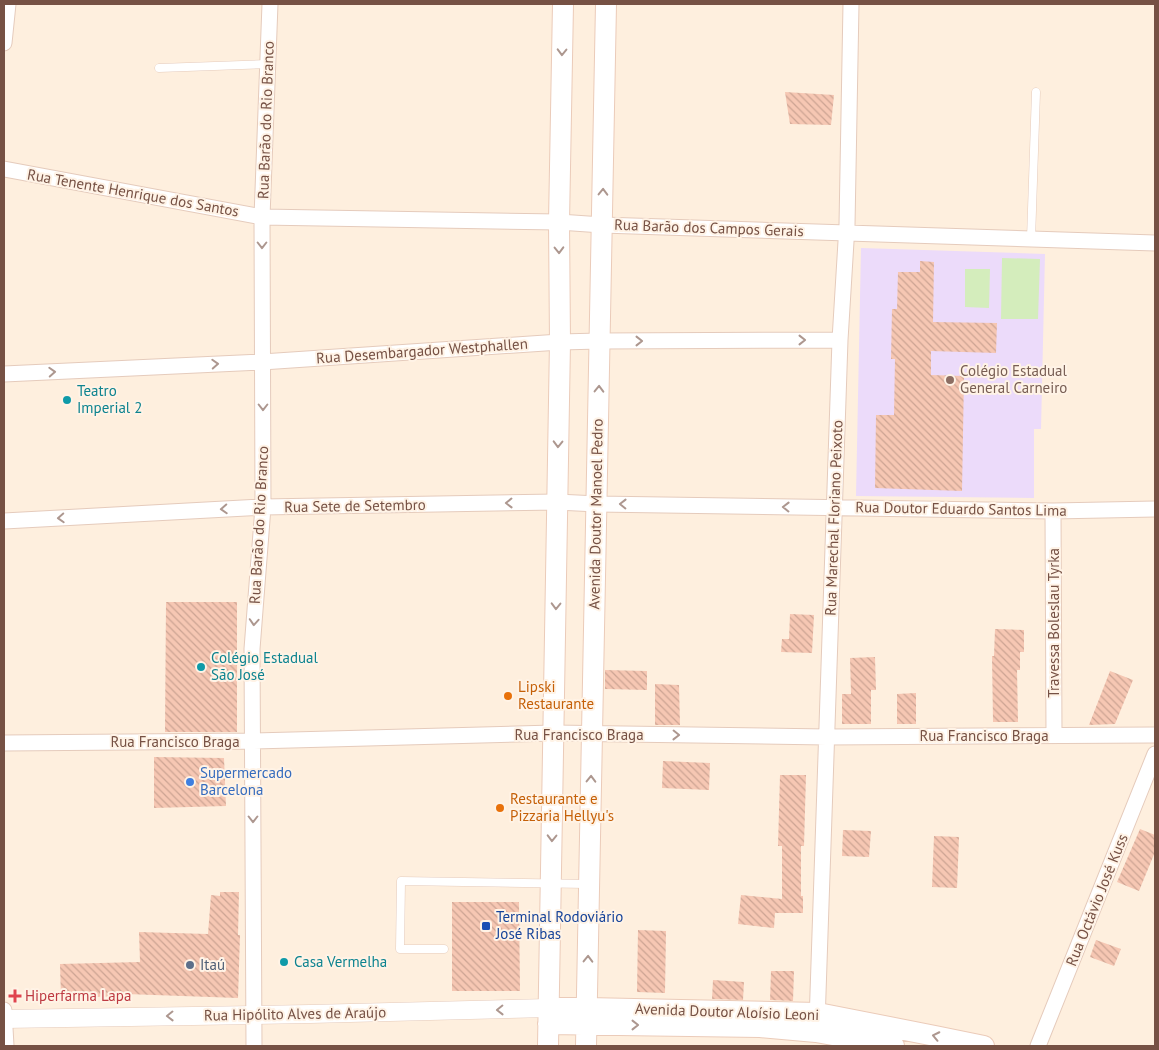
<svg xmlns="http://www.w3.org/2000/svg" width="1159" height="1050" font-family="'PT Sans',sans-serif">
	<defs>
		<pattern id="building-back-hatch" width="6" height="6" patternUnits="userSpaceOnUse" patternTransform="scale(1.25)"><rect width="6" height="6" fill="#f6c7b3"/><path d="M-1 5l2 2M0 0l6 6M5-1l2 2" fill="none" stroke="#cca493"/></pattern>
	</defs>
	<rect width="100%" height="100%" fill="#feefde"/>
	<!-- education -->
	<path fill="#ecdbfa" d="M 861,248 L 1045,254 L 1041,429 L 1034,429 L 1034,498 L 856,496 Z"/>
	<!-- grass -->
	<path fill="#d4edbc" d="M 1002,258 L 1040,259 L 1038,319 L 1001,319 Z
		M 965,269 L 990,269 L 989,308 L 965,307 Z"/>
	<!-- building -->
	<path fill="url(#building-back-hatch)" d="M 785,92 L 834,95 L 831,125 L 790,124 Z
		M 920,261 L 934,262 L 933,322 L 997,323 L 996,353 L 931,351 L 931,375 L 964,376 L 962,491 L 875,488 L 876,415 L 894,415 L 895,359 L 891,359 L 892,309 L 897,309 L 898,272 L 920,272 Z
		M 166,602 L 237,602 L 237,732 L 165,732 Z
		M 790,614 L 814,615 L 812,653 L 781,652 L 782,639 L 789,639 Z
		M 995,629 L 1024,630 L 1024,652 L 1020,652 L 1020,670 L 1017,670 L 1018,722 L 993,722 L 992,656 L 994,656 Z
		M 875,657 L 876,690 L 871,690 L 871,724 L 842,724 L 842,694 L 851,694 L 850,658 Z
		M 605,670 L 647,671 L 647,690 L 605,689 Z
		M 1110,671 L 1133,680 L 1115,724 L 1089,725 Z
		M 655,684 L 679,685 L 680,725 L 655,725 Z
		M 916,693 L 916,724 L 897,724 L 897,694 Z
		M 154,757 L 224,758 L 226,806 L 154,808 Z
		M 663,761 L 710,763 L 709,790 L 662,788 Z
		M 780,775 L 806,775 L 804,846 L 801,846 L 801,896 L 803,896 L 803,913 L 775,913 L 774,928 L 738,924 L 741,895 L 782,899 L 782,846 L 778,846 Z
		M 1140,829 L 1155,835 L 1155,852 L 1139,891 L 1117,882 Z
		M 843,830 L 871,831 L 869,857 L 842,856 Z
		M 934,836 L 959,837 L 957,888 L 932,887 Z
		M 220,892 L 239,892 L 238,935 L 240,935 L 238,998 L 126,994 L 126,996 L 61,998 L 60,964 L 140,962 L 139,932 L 208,934 L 211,895 L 220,896 Z
		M 452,902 L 519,902 L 520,991 L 452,991 Z
		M 638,930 L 666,931 L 665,993 L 637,992 Z
		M 1096,940 L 1121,949 L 1114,966 L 1090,957 Z
		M 771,971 L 794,971 L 793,1001 L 770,1000 Z
		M 713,980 L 744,982 L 743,1000 L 712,999 Z"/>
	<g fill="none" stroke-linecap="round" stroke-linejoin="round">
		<defs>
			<path id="service" d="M 159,68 L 268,64
				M 1031,239 L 1036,92
				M 444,949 L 400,949 L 401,881 L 587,884"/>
			<path id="minor" d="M 4,43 L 8,4
				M 4,169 L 262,217 L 559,222 L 602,225 L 1155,243
				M 4,374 L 262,362 L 560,342 L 600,341 L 840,340
				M 1053,511 L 1054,735
				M 4,521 L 263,507 L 557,502 L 597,504 L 1053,511 L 1155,509
				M 4,743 L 252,741 L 553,733 L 827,737 L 1155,735
				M 4,1010 L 6,1046
				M 817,1023 L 840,340 L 847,225 L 851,4
				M 254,1046 L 252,649 L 263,507 L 262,217 L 270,4
				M 1038,1046 L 1155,754"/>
			<path id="tertiary" d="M 4,1019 L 310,1014 L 549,1008"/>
			<path id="secondary" d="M 549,1008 L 587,1008 L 818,1013 L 935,1036 L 984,1046
				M 548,1024 L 760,1027 L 816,1032 L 894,1046
				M 548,1046 L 560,342 L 559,222 L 563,4
				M 586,1046 L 606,4"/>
		</defs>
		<!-- service casing -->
		<use href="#service" stroke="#e5cbbc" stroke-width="9"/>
		<!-- minor casing -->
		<use href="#minor" stroke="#e5cbbc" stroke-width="17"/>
		<!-- tertiary casing -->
		<use href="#tertiary" stroke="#e5cbbc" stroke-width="19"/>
		<!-- secondary casing -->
		<use href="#secondary" stroke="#ebcbb9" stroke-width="22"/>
		<!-- service -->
		<use href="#service" stroke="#fff" stroke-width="8"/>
		<!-- minor -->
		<use href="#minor" stroke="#fff" stroke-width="15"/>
		<!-- tertiary -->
		<use href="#tertiary" stroke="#fff" stroke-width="18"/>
		<!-- secondary -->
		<use href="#secondary" stroke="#fff" stroke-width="20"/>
	</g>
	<!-- one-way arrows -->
	<defs><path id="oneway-chevron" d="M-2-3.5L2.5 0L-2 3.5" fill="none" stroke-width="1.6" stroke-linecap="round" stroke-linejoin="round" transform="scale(1.25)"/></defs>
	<g stroke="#ad978f">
		<use href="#oneway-chevron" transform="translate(562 52) rotate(91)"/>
		<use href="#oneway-chevron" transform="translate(603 192) rotate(-89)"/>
		<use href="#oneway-chevron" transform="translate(262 245) rotate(90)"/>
		<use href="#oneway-chevron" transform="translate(559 250) rotate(89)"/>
		<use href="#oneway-chevron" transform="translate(802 340)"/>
		<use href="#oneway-chevron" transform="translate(639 341)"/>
		<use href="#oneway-chevron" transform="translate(215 364) rotate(-3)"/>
		<use href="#oneway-chevron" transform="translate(52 372) rotate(-3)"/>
		<use href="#oneway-chevron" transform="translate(599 389) rotate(-89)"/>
		<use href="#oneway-chevron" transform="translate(263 407) rotate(90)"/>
		<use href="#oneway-chevron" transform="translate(558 444) rotate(91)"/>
		<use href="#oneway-chevron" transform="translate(509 503) rotate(179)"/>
		<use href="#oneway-chevron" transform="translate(623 504) rotate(-179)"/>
		<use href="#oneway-chevron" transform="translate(786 507) rotate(-179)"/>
		<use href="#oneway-chevron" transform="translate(224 509) rotate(177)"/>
		<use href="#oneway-chevron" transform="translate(61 518) rotate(177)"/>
		<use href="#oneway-chevron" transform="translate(556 606) rotate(91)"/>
		<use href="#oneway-chevron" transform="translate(254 622) rotate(94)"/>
		<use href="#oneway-chevron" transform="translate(676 735) rotate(1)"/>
		<use href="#oneway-chevron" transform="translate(591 779) rotate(-89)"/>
		<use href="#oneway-chevron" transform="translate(253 819) rotate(90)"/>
		<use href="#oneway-chevron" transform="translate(552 838) rotate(91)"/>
		<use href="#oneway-chevron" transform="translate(588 959) rotate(-89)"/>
		<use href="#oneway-chevron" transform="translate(500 1010) rotate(179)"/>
		<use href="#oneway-chevron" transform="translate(170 1016) rotate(179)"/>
		<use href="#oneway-chevron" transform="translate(635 1025)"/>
		<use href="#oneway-chevron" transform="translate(936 1036) rotate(-168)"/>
	</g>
	<!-- markers -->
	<circle fill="#8d6e63" stroke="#fff3e6" stroke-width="2" cx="950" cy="380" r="5"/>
	<g fill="#0f9aa8" stroke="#fff3e6" stroke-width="2">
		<circle cx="67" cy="400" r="5"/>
		<circle cx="201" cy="667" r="5"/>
		<circle cx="284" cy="962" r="5"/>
	</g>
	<g fill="#e8710a" stroke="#fff3e6" stroke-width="2">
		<circle cx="508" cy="696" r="5"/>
		<circle cx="500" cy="808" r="5"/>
	</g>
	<circle fill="#3f7fe0" stroke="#fff3e6" stroke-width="2" cx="190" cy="782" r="5"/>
	<rect fill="#1a4fb4" stroke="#fff3e6" stroke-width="2" x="481" y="921" width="10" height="10" rx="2.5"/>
	<circle fill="#5c6f8a" stroke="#fff3e6" stroke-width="2" cx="190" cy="965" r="5"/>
	<path fill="#e0444e" stroke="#fff3e6" stroke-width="2" d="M12.5 988.5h5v5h5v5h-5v5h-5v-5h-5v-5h5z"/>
	<g text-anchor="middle" stroke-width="4" stroke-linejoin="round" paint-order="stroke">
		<!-- street labels -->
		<g font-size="15" fill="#765144" stroke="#fff3e6">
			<text transform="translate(266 120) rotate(-88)" y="5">Rua Barão do Rio Branco</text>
			<text transform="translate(133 193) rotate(10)" y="5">Rua Tenente Henrique dos Santos</text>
			<text transform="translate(709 228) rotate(2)" y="5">Rua Barão dos Campos Gerais</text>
			<text transform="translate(422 351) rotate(-4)" y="5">Rua Desembargador Westphallen</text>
			<text transform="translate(355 506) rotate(-1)" y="5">Rua Sete de Setembro</text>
			<text transform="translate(961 509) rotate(1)" y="5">Rua Doutor Eduardo Santos Lima</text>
			<text transform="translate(596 514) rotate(-89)" y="5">Avenida Doutor Manoel Pedro</text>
			<text transform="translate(834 518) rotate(-88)" y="5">Rua Marechal Floriano Peixoto</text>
			<text transform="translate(259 525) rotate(-87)" y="5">Rua Barão do Rio Branco</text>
			<text transform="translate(1054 623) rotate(-90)" y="5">Travessa Boleslau Tyrka</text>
			<text x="579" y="740">Rua Francisco Braga</text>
			<text x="984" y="741">Rua Francisco Braga</text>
			<text x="175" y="747">Rua Francisco Braga</text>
			<text transform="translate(1097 900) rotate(-68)" y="5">Rua Octávio José Kuss</text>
			<text transform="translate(727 1012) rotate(2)" y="5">Avenida Doutor Aloísio Leoni</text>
			<text transform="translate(295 1014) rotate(-1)" y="5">Rua Hipólito Alves de Araújo</text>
		</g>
		<!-- education labels -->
		<g font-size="15" fill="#785e54" stroke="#fff3e6" text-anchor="start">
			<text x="960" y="376">Colégio Estadual<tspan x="960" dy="17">General Carneiro</tspan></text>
		</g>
		<!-- culture labels -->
		<g font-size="15" fill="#0d838f" stroke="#fff3e6" text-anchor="start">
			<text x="77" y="396">Teatro<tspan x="77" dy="17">Imperial 2</tspan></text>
			<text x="211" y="663">Colégio Estadual<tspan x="211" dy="17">São José</tspan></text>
			<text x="294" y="967">Casa Vermelha</text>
		</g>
		<!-- food labels -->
		<g font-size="15" fill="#c56008" stroke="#fff3e6" text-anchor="start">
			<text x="518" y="692">Lipski<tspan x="518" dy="17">Restaurante</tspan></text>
			<text x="510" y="804">Restaurante e<tspan x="510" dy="17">Pizzaria Hellyu's</tspan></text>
		</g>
		<!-- shop labels -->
		<g font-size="15" fill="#366cbe" stroke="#fff3e6" text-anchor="start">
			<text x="200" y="778">Supermercado<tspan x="200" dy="17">Barcelona</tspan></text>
		</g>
		<!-- transit labels -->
		<g font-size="15" fill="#164399" stroke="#fff3e6" text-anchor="start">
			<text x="496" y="922">Terminal Rodoviário<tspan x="496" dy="17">José Ribas</tspan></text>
		</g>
		<!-- service labels -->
		<g font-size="15" fill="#4e5e75" stroke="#fff3e6" text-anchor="start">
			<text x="200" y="970">Itaú</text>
		</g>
		<!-- health labels -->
		<g font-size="15" fill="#be3a42" stroke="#fff3e6" text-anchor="start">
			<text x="25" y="1001">Hiperfarma Lapa</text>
		</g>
	</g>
	<!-- border -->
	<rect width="1159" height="1050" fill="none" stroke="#765144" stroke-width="10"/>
</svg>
